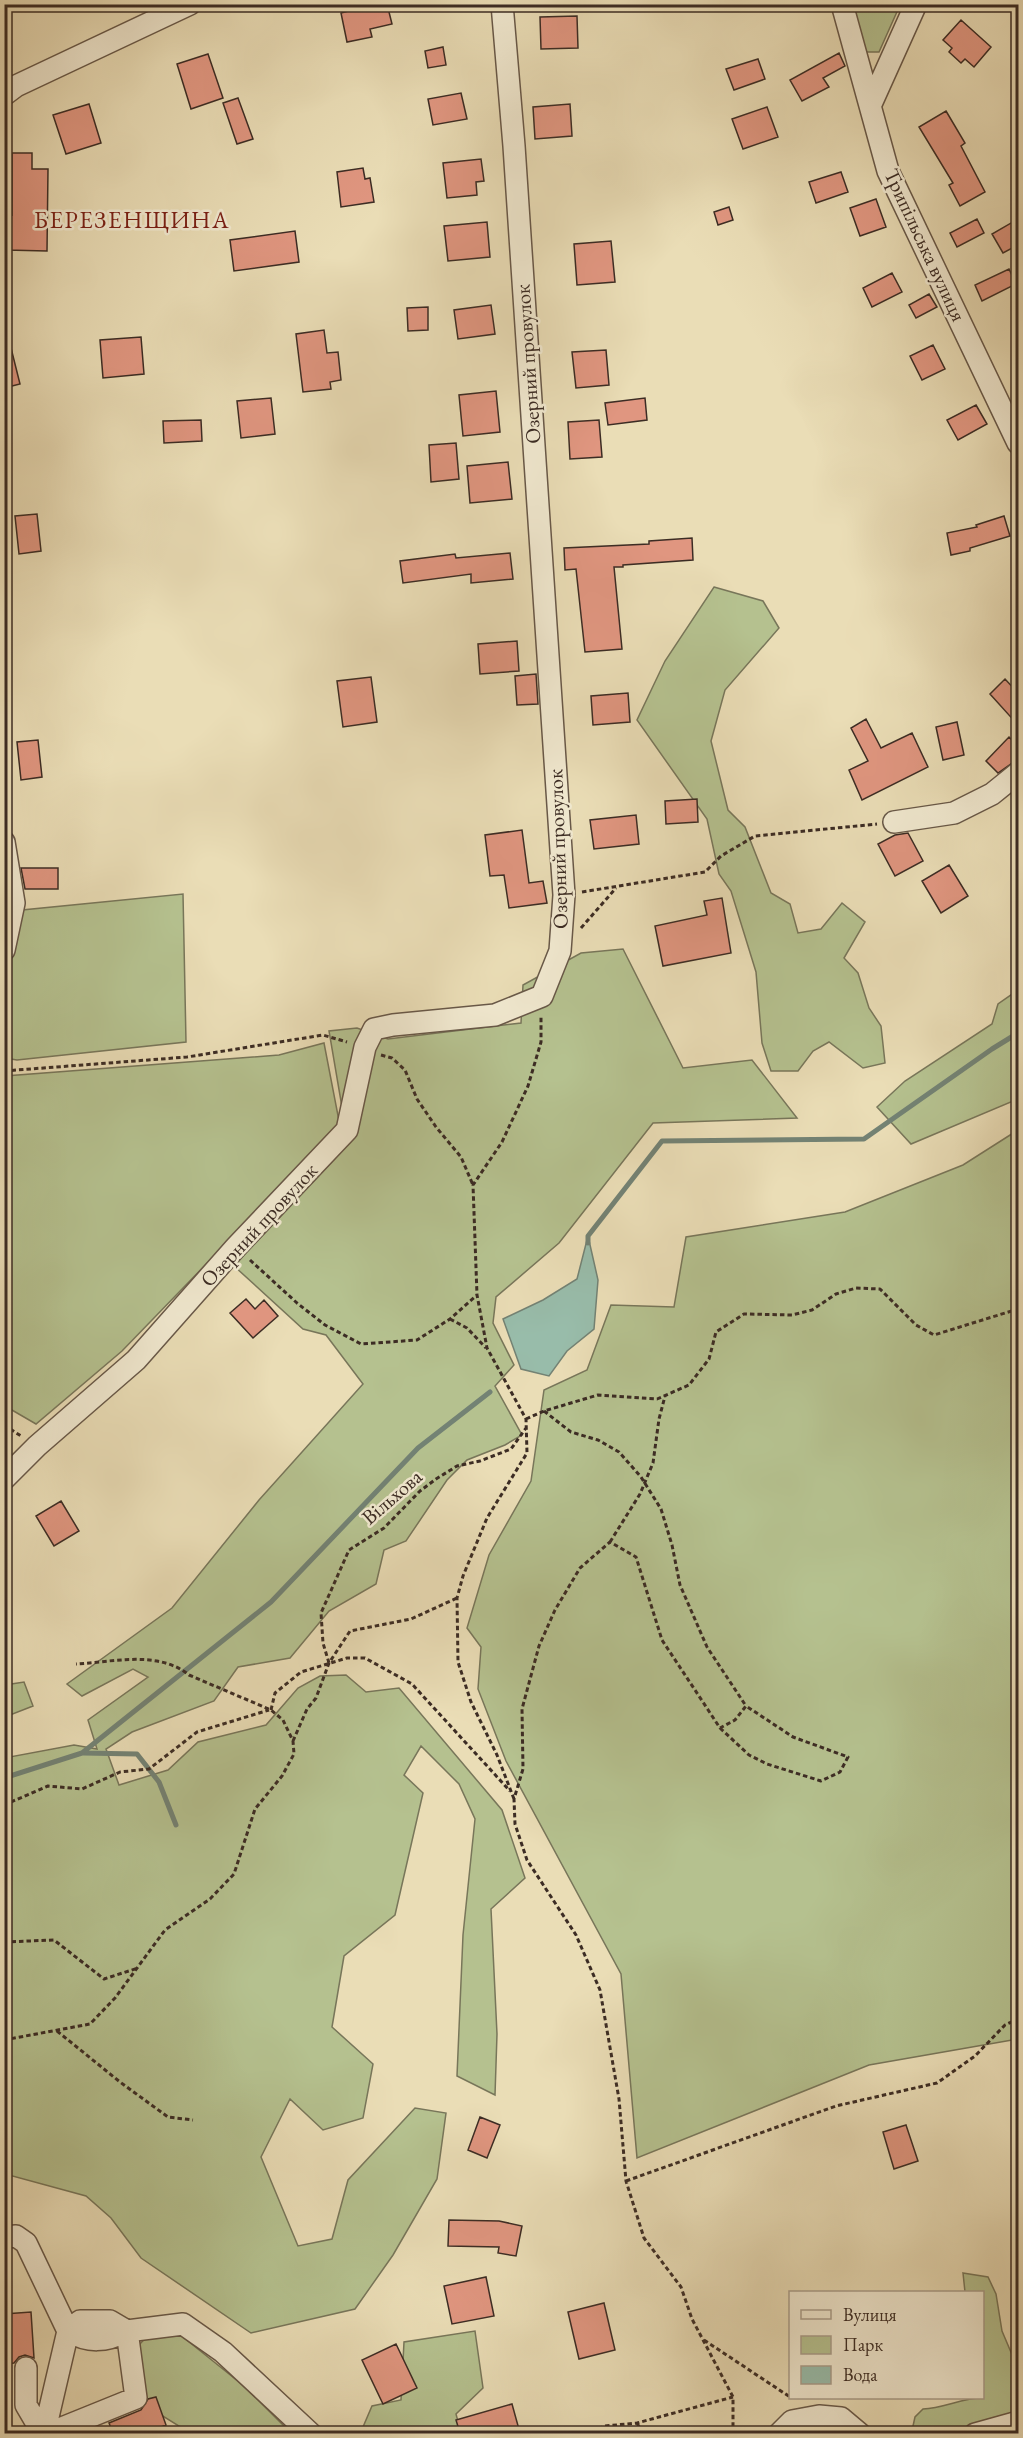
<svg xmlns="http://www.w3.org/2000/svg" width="1023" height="2438" font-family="'EB Garamond',serif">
	<rect width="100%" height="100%" fill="#eaddb6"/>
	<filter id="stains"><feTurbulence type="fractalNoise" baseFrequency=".00333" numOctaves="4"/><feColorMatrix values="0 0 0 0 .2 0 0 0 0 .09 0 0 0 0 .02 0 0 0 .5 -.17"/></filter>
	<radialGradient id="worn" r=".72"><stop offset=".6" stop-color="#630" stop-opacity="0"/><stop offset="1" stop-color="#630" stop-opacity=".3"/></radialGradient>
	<!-- green -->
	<path fill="#b5c18f" stroke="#78765a" stroke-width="1.5" d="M 852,5 L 900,5 L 879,52 L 866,52 Z
		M 714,587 L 763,601 L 779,628 L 725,690 L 711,741 L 728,810 L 745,827 L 771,893 L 790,904 L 798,933 L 821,929 L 842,903 L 865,922 L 844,958 L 858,973 L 869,1008 L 881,1026 L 885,1063 L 863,1068 L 829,1042 L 813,1051 L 798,1071 L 771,1071 L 762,1043 L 756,972 L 731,891 L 719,874 L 707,819 L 637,720 L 665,661 Z
		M 183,894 L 186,1042 L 17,1060 L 5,1058 L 5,987 L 22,910 Z
		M 623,949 L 683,1068 L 752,1060 L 797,1118 L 653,1123 L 559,1243 L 496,1297 L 493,1323 L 514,1365 L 495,1386 L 522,1435 L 505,1445 L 467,1460 L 447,1480 L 406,1541 L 384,1550 L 376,1584 L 329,1611 L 290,1658 L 238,1667 L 214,1701 L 132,1732 L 106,1749 L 119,1785 L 168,1770 L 198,1742 L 266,1725 L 298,1688 L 320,1676 L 346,1675 L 366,1692 L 399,1688 L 502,1810 L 525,1878 L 491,1909 L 497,2034 L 495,2095 L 457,2076 L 463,1935 L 475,1819 L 459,1784 L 421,1746 L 404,1775 L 423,1793 L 395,1915 L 344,1956 L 332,2027 L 373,2064 L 363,2118 L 323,2130 L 290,2099 L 261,2157 L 298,2246 L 332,2239 L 348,2180 L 415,2108 L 446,2113 L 437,2179 L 393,2255 L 355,2309 L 251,2333 L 141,2258 L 111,2218 L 86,2196 L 5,2174 L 4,1758 L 74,1745 L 97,1749 L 88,1720 L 148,1677 L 133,1669 L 82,1696 L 67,1684 L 172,1608 L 259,1500 L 363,1384 L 326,1335 L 303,1329 L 234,1266 L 352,1140 L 344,1119 L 329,1031 L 357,1028 L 388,1039 L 521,1023 L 523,985 L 581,953 Z
		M 1018,990 L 1018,1099 L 911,1144 L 877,1107 L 905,1081 L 992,1024 L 998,1004 Z
		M 324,1043 L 340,1126 L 122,1351 L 36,1424 L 5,1406 L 5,1076 L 279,1055 Z
		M 1018,1130 L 1018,2039 L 869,2065 L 637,2158 L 621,1974 L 506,1761 L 478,1689 L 481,1647 L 467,1628 L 489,1555 L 531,1481 L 544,1390 L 587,1370 L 611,1305 L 674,1307 L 686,1237 L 845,1212 L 963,1165 Z
		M 24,1682 L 33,1706 L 5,1717 L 5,1685 Z
		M 963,2273 L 988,2277 L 996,2294 L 1002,2331 L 1016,2364 L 1018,2364 L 1018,2412 L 963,2430 L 962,2433 L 922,2433 L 913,2426 L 915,2417 L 923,2409 C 944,2408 962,2398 982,2398 L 982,2292 L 965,2292 Z
		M 173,2329 L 244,2386 L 291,2433 L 190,2433 L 161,2415 L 132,2384 L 139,2345 L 151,2332 Z
		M 475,2331 L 483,2388 L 456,2414 L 461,2433 L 360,2434 L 372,2406 L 401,2400 L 404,2342 Z"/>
	<!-- water -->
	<path fill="#98bcaa" stroke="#738274" stroke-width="1.5" d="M 588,1236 L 598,1280 L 594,1329 L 567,1351 L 549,1376 L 521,1369 L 503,1319 L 543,1300 L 577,1279 Z"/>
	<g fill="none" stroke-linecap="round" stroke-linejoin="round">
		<!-- stream -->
		<path stroke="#738274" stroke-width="5" d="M 588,1243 L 588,1236 L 662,1141 L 864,1139 L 992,1049 L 1018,1033
			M 83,1753 L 137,1754 L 159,1782 L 176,1825
			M 4,1778 L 82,1753 L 271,1602 L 418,1448 L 490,1392"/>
	</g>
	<!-- building -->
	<path fill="#e09680" stroke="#3c2c24" stroke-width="1.5" d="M 360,4 L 387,4 L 392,24 L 370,29 L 372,37 L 347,42 L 341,13 L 360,8 Z
		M 577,16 L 578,48 L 541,49 L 540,17 Z
		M 961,20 L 991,47 L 974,67 L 965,59 L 961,63 L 949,52 L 952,48 L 943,40 Z
		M 443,47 L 446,65 L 428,68 L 425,51 Z
		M 839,53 L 845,66 L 823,78 L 829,87 L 802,101 L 790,80 Z
		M 208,54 L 223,98 L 191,109 L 177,64 Z
		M 758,59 L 765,79 L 734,90 L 726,69 Z
		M 461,93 L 467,119 L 433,125 L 428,99 Z
		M 238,98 L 253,139 L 237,144 L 223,103 Z
		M 89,104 L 101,143 L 66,154 L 53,115 Z
		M 570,104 L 572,136 L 535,139 L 533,107 Z
		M 767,107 L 778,137 L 743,149 L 732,119 Z
		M 946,111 L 965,143 L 961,146 L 985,192 L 960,206 L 949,185 L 953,183 L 919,127 Z
		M 12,153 L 32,153 L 32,169 L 48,169 L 47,251 L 6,250 L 7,214 L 12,215 Z
		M 481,159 L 484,181 L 476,182 L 477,195 L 447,198 L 443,163 Z
		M 363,168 L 365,179 L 370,178 L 374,202 L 341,207 L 337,172 Z
		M 841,172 L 848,192 L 816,203 L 809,182 Z
		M 876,199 L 886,227 L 860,236 L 850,208 Z
		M 729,207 L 733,220 L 718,225 L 714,212 Z
		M 977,219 L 984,233 L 957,247 L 950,233 Z
		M 1018,219 L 1018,245 L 1003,253 L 992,234 Z
		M 487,222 L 490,257 L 448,261 L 444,226 Z
		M 295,231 L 299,262 L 234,271 L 230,240 Z
		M 611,241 L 615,282 L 577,285 L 574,244 Z
		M 1009,269 L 1016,284 L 982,301 L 975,285 Z
		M 892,273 L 902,292 L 872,307 L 863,288 Z
		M 929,294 L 937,307 L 916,318 L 909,305 Z
		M 491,305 L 495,334 L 458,339 L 454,310 Z
		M 428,307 L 428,330 L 408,331 L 407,308 Z
		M 324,330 L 327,353 L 338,352 L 341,380 L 330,382 L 331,389 L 303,392 L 296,334 Z
		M 141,337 L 144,374 L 103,378 L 100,340 Z
		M 10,344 L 20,384 L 4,388 L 4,345 Z
		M 933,345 L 945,369 L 922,380 L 910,356 Z
		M 606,350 L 609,385 L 576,388 L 572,352 Z
		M 496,391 L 500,432 L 463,436 L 459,395 Z
		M 271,398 L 275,434 L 241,438 L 237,401 Z
		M 645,398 L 647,420 L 608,425 L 605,403 Z
		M 976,405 L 987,424 L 958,440 L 947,420 Z
		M 201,420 L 202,441 L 164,443 L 163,421 Z
		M 599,420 L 602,457 L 570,459 L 568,422 Z
		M 456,443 L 459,479 L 431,482 L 429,445 Z
		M 508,462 L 512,499 L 470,503 L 467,466 Z
		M 37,514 L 41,551 L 19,554 L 15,516 Z
		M 1004,516 L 1010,536 L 970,548 L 970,551 L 951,555 L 947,533 L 977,527 L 976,525 Z
		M 692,538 L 693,560 L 623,565 L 623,567 L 614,567 L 622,649 L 585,652 L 576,569 L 565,570 L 564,548 L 649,544 L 649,541 Z
		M 510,553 L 513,579 L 471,583 L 471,574 L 403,583 L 400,561 L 455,554 L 456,558 Z
		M 517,641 L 519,671 L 480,674 L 478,644 Z
		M 536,674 L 538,704 L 517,705 L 515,676 Z
		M 371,677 L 377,722 L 343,727 L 337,681 Z
		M 1005,679 L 1018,693 L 1018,725 L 990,694 Z
		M 628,693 L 630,722 L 593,725 L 591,696 Z
		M 866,719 L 881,748 L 912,733 L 928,767 L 862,800 L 849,770 L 868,761 L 851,728 Z
		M 957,722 L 964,755 L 943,760 L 936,727 Z
		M 1009,737 L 1018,746 L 1018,759 L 998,773 L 986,761 Z
		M 38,740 L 42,777 L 21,780 L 17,742 Z
		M 697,799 L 698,822 L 666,824 L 665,801 Z
		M 636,815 L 639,844 L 594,849 L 590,820 Z
		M 522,830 L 529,883 L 543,881 L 547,903 L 509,908 L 504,875 L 490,876 L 485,835 Z
		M 908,833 L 923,861 L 895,876 L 878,844 L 895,835 Z
		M 949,865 L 968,896 L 941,913 L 922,881 Z
		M 21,868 L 58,868 L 58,889 L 25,889 Z
		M 722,898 L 731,953 L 663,966 L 655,926 L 707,915 L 704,901 Z
		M 246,1299 L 255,1309 L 264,1300 L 278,1316 L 253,1338 L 230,1313 Z
		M 61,1501 L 79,1531 L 54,1546 L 36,1516 Z
		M 480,2117 L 500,2125 L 487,2158 L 468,2150 Z
		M 906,2125 L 918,2161 L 894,2169 L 883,2132 Z
		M 449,2220 L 499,2221 L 522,2226 L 516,2256 L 498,2253 L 499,2247 L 448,2246 Z
		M 486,2277 L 494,2316 L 452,2324 L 444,2286 Z
		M 604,2303 L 615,2350 L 579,2359 L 568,2312 Z
		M 31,2312 L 34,2358 L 25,2355 L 19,2357 L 14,2363 L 4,2364 L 4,2314 Z
		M 396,2344 L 417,2388 L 383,2404 L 362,2360 Z
		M 156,2397 L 166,2425 L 145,2433 L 113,2433 L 109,2423 L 141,2410 L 148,2399 Z
		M 512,2404 L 520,2433 L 460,2433 L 456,2420 Z"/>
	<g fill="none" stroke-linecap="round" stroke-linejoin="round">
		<defs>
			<path id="minor" d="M 842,4 L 888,171 L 1018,443
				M 4,95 L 16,86 L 190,4
				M 871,104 L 916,4
				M 894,822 L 954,813 L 992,794 L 1018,773
				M 4,842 L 14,903 L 4,950
				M 4,1479 L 37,1446 L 136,1360 L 236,1247 L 347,1130 L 365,1047 L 374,1029 L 393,1025 L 495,1015 L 542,996 L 560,951 L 564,895 L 514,146 L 502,4
				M 4,2237 L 16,2236 L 26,2243 L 68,2331 L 80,2321 L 110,2321 L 127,2331 L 183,2324 L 223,2352 L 311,2434
				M 26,2368 L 26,2405 L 43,2434
				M 44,2434 L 68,2331 C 88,2343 106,2342 127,2331 L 136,2398 L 47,2434
				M 779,2434 L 792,2421 L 819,2416 L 841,2418 L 860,2434
				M 975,2434 L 1018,2422"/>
		</defs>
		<!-- minor casing -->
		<use href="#minor" stroke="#685848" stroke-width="24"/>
		<!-- path -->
		<path stroke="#3c2c24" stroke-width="3" stroke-dasharray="4.5 3" stroke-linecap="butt" d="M 582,892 L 705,872 L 721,856 L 755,836 L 877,824
			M 581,928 L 616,888
			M 381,1055 L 392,1058 L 405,1070 L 417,1099 L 436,1127 L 461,1157 L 473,1185
			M 4,1071 L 187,1057 L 323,1035 L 347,1042
			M 250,1260 L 297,1303 L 325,1325 L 361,1344 L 417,1340 L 450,1319 L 477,1295
			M 450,1319 L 467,1328 L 486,1348
			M 544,1411 L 571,1432 L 598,1440 L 619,1452 L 641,1477 L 661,1509 L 672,1545 L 680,1585 L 707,1647 L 746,1706 L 735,1720 L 720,1728 L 662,1640 L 636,1557 L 610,1542 L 580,1568 L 555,1610 L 539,1646 L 522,1709 L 523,1769 L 514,1799 L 515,1824 L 527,1860 L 576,1935 L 600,1990 L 619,2099 L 626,2181 L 644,2238 L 681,2287 L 692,2319 L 733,2397 L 733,2434
			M 526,1419 L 544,1411 L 598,1395 L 657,1399 L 689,1385 L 709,1359 L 716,1332 L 744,1314 L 792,1315 L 812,1310 L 836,1294 L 856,1288 L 880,1289 L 916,1325 L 934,1335 L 1018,1309
			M 4,1425 L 21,1436
			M 610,1542 L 640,1494 L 653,1463 L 659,1419 L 665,1396
			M 329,1663 L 323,1643 L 321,1613 L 349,1550 L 384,1528 L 420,1491 L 436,1479 L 457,1466 L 480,1461 L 511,1449 L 526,1428
			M 271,1710 L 275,1693 L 301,1672 L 347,1658 L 365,1658 L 412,1684 L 510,1791
			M 720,1728 L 749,1755 L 767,1764 L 821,1781 L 840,1772 L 848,1757 L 793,1737 L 746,1706
			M 293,1741 L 307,1709 L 316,1698 L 329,1663 L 350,1631 L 411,1619 L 457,1598
			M 514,1799 L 497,1755 L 471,1702 L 458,1662 L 457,1598 L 463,1576 L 487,1518 L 527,1453 L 526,1419 L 487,1348 L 477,1295 L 473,1185 L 502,1142 L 528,1086 L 541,1042 L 541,1017
			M 4,1805 L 48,1786 L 82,1789 L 120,1772 L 149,1769 L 197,1732 L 269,1710
			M 4,1942 L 54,1940 L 104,1979 L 138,1968
			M 57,2031 L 120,2082 L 168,2117 L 193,2120
			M 4,2040 L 90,2024 L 115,1998 L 165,1930 L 210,1899 L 234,1874 L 255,1809 L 282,1776 L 294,1754 L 293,1741 L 283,1720 L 271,1710 L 189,1675 C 158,1650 113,1662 76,1664
			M 626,2181 L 836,2106 L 937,2083 L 975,2056 L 1005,2025 L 1018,2019
			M 704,2340 L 790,2397
			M 637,2423 L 643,2434
			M 584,2434 L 605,2426 L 637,2423 L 733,2397"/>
		<!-- minor -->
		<use href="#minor" stroke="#f1e9d0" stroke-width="21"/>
	</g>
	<g text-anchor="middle" stroke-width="5" stroke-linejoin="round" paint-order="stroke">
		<!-- street labels -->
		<g font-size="21" fill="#3c2c24" stroke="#f1e9d0">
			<text transform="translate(925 245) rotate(65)" y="7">Трипільська вулиця</text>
			<text transform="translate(528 364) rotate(-94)" y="7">Озерний провулок</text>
			<text transform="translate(558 849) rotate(-92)" y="7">Озерний провулок</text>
			<text transform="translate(259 1225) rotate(-47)" y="7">Озерний провулок</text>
			<text transform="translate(392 1497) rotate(-41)" y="7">Вільхова</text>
		</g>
		<!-- quarter labels -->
		<g font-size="24" letter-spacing="1.5" fill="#7a1f14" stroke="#f1e9d0">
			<text x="132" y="228">БЕРЕЗЕНЩИНА</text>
		</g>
	</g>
	<!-- margin -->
	<rect width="1023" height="2438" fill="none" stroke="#eaddb6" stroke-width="24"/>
	<rect x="6" y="6" width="1011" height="2426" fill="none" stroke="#3c2c24" stroke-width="3"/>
	<rect x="12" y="12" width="999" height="2414" fill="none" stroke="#3c2c24" stroke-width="1.5"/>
	<!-- legend -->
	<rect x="789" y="2291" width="195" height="108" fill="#f1e9d0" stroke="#a99d8b" stroke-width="1.5"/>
	<rect x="801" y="2310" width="30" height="9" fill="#f1e9d0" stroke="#a99d8b" stroke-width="1.5"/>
	<text x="843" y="2321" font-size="18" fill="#3c2c24">Вулиця</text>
	<rect x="801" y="2336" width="30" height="18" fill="#b5c18f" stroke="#a99d8b" stroke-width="1.5"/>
	<text x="843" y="2351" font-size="18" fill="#3c2c24">Парк</text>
	<rect x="801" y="2366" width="30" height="18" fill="#98bcaa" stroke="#a99d8b" stroke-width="1.5"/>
	<text x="843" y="2381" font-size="18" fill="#3c2c24">Вода</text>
	<rect width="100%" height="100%" filter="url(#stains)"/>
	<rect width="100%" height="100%" fill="url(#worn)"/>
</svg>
